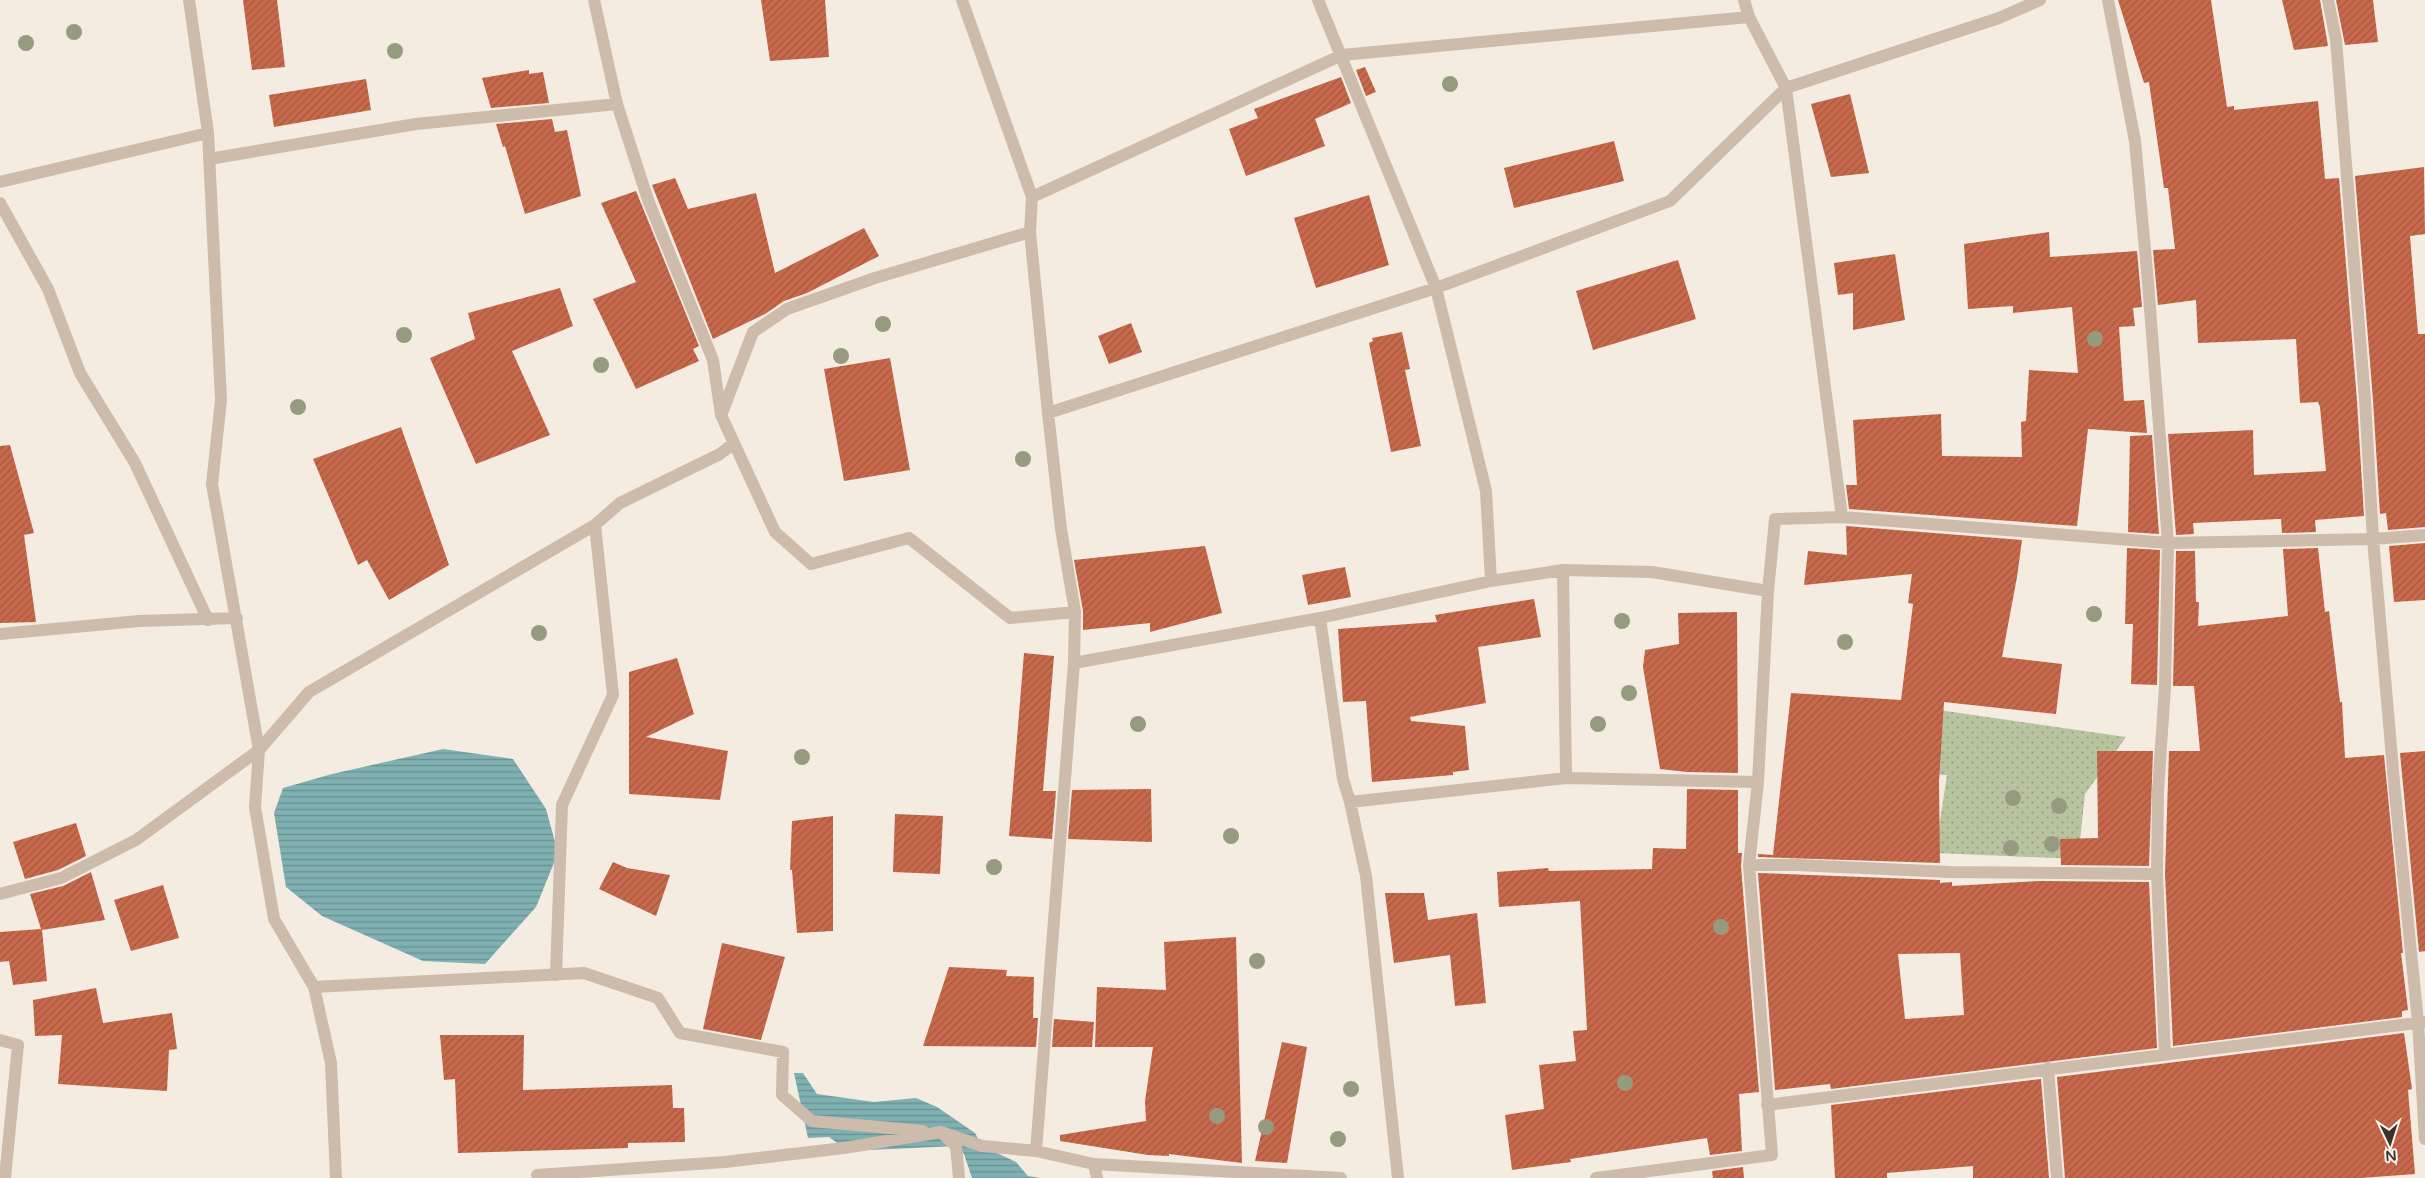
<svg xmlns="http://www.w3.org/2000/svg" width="2425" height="1178" font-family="'Varela Round',sans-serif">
	<defs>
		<pattern id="grass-dots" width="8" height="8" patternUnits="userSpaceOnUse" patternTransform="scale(1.25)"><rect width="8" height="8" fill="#b8c4a0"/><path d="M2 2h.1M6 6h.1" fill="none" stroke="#97a083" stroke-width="1.8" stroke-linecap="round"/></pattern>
		<pattern id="water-rules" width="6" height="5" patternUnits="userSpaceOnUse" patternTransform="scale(1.25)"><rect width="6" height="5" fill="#7fb0b2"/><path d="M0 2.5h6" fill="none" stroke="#699091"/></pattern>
		<pattern id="building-hatch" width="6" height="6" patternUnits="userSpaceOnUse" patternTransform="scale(1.25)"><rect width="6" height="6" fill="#c8694b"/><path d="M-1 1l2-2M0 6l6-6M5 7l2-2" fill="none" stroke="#a4573f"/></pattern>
	</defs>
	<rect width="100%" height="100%" fill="#f4ebe1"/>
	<!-- grass -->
	<path fill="url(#grass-dots)" d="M 1911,706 L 2126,737 L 2085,794 L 2078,859 L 1935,853 L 1947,775 L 1885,773 Z"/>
	<!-- water -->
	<path fill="url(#water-rules)" d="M 443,749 L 513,759 L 546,809 L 558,853 L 536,907 L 485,964 L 423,961 L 322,916 L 286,887 L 274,813 L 283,788 L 332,774 Z
		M 794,1073 L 803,1073 L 817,1094 L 874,1102 L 916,1098 L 937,1107 L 975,1133 L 982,1146 L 1016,1162 L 1028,1176 L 1040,1178 L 972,1178 L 964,1154 L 956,1146 L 848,1151 L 829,1137 L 808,1138 Z"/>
	<!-- building -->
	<path fill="url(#building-hatch)" fill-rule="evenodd" d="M 243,0 L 277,0 L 285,67 L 252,70 Z
		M 761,0 L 825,0 L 829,57 L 770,61 Z
		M 2118,0 L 2211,0 L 2227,107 L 2234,106 L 2234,110 L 2318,101 L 2325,179 L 2339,178 L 2357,401 L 2364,516 L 2315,520 L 2316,532 L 2282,533 L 2281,519 L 2279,519 L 2193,523 L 2194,534 L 2176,535 L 2168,434 L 2253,430 L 2254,475 L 2326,471 L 2320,407 L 2318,402 L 2300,403 L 2296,339 L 2198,343 L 2196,300 L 2158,305 L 2153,250 L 2175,249 L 2168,188 L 2164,188 L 2149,82 L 2144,83 Z
		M 2282,0 L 2320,0 L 2328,46 L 2294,50 Z
		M 2336,0 L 2373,0 L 2378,42 L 2345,45 Z
		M 1365,67 L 1376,92 L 1366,96 L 1356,70 Z
		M 529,70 L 529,74 L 543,72 L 549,103 L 491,108 L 482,78 Z
		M 1341,77 L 1351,103 L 1315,119 L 1325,146 L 1246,176 L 1229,129 L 1258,118 L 1254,109 Z
		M 366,79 L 371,110 L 274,127 L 269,95 Z
		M 1850,94 L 1869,173 L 1831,177 L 1811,104 Z
		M 552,119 L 555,132 L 567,130 L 581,196 L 525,214 L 505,146 L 503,147 L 496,124 Z
		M 1614,141 L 1624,181 L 1514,208 L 1504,168 Z
		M 2424,167 L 2425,234 L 2410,236 L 2418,334 L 2425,334 L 2425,527 L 2388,530 L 2386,513 L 2380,514 L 2373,400 L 2355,176 Z
		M 675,178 L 688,209 L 756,193 L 775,273 L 864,228 L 879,256 L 807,293 L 784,301 L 765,314 L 713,339 L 652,185 Z
		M 636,191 L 699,346 L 693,349 L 699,361 L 636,389 L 593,299 L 636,282 L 601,203 Z
		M 1369,195 L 1389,265 L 1316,288 L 1294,218 Z
		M 2049,232 L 2050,257 L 2137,251 L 2142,307 L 2133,308 L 2135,326 L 2119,327 L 2124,401 L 2144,400 L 2147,433 L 2088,429 L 2077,526 L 1849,509 L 1846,485 L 1857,485 L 1853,420 L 1941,414 L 1942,456 L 2022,457 L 2021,422 L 2026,421 L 2029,370 L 2078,373 L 2072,307 L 2013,313 L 2013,306 L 1968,309 L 1964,244 Z
		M 1895,254 L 1905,320 L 1853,330 L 1853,293 L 1838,295 L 1834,263 Z
		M 1678,260 L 1696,319 L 1593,350 L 1576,291 Z
		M 560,288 L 573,326 L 512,351 L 550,435 L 476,464 L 430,358 L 475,339 L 468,313 Z
		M 1131,323 L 1142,352 L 1109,364 L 1098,336 Z
		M 1402,332 L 1410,369 L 1405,370 L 1421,446 L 1391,452 L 1369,343 L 1373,341 L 1372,338 Z
		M 890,358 L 910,470 L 844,481 L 824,369 Z
		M 401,427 L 449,565 L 389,600 L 367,560 L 358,565 L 313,459 Z
		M 2152,435 L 2159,534 L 2128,532 L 2130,436 Z
		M 10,445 L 34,533 L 24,535 L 36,622 L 0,623 L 0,446 Z
		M 1846,526 L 2022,540 L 2017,577 L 2002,657 L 2062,664 L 2056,714 L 1944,702 L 1939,782 L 1940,863 L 1758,857 L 1758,854 L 1773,855 L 1791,693 L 1901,700 L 1913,604 L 1908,603 L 1912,574 L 1804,585 L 1808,551 L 1847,555 Z
		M 2425,543 L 2425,600 L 2394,602 L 2389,546 Z
		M 1205,546 L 1222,613 L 1150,632 L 1150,623 L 1083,630 L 1083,611 L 1074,560 Z
		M 2127,548 L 2160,550 L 2157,685 L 2131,684 L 2133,624 L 2125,624 Z
		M 2318,548 L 2325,612 L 2329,611 L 2340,702 L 2342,702 L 2345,758 L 2384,755 L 2403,953 L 2401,953 L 2408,1010 L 2402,1011 L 2402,1017 L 2173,1046 L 2165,874 L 2169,751 L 2200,751 L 2194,686 L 2173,686 L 2176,551 L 2195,551 L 2196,602 L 2199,602 L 2198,626 L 2288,616 L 2283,549 Z
		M 1345,567 L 1351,597 L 1308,605 L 1302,575 Z
		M 1534,599 L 1541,637 L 1478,647 L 1486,703 L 1410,717 L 1411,721 L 1465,726 L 1469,770 L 1453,772 L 1453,775 L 1372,782 L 1366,701 L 1343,702 L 1338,629 L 1437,622 L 1435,615 Z
		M 1737,612 L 1738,773 L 1687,772 L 1660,769 L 1643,667 L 1645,650 L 1679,644 L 1678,613 Z
		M 1024,653 L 1054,656 L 1043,791 L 1056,791 L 1052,839 L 1009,836 Z
		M 677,658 L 694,714 L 646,737 L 728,751 L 720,800 L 629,794 L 629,672 Z
		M 2097,751 L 2153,751 L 2149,866 L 2061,865 L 2060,839 L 2098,838 Z
		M 2425,751 L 2425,951 L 2419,952 L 2400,753 Z
		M 1151,789 L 1152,842 L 1068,839 L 1072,790 Z
		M 1687,789 L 1738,790 L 1738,853 L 1742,853 L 1741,866 L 1759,1092 L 1739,1094 L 1742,1151 L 1710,1155 L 1707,1138 L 1570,1159 L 1571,1162 L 1512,1170 L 1505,1115 L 1544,1109 L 1539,1065 L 1576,1061 L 1573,1031 L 1587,1030 L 1580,901 L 1499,907 L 1497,872 L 1548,868 L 1549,871 L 1652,869 L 1653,848 L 1686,849 Z
		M 895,814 L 943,816 L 940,874 L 893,872 Z
		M 833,816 L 833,931 L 797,933 L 792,870 L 790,870 L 792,821 Z
		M 76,823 L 86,856 L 58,870 L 25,879 L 13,842 Z
		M 613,862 L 627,868 L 670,875 L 656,916 L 599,889 Z
		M 91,872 L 105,920 L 42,930 L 47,981 L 13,985 L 9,961 L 0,962 L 0,932 L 41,929 L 30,894 L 63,886 Z
		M 1758,873 L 1940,880 L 1940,883 L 1952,882 L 1952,886 L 2039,881 L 2149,882 L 2157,1048 L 1831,1089 L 1830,1084 L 1775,1090 ZM 1960,953 L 1964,1015 L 1905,1019 L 1898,954 Z
		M 163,885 L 179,938 L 131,951 L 114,900 Z
		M 1385,893 L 1424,893 L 1428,920 L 1477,913 L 1486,1003 L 1455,1006 L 1450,955 L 1394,963 Z
		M 1236,937 L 1242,1163 L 1169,1154 L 1169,1156 L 1148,1155 L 1060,1141 L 1060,1135 L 1146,1121 L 1145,1101 L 1153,1047 L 1095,1047 L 1097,987 L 1166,990 L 1164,942 Z
		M 722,943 L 785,957 L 761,1040 L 703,1029 Z
		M 949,967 L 1007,970 L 1006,976 L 1034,977 L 1033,1018 L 1038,1018 L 1036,1047 L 923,1046 Z
		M 96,988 L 103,1023 L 172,1013 L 177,1049 L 169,1050 L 167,1091 L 58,1084 L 62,1035 L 35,1036 L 33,1000 Z
		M 1054,1019 L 1094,1022 L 1092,1047 L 1052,1047 Z
		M 2404,1033 L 2412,1089 L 2408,1090 L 2415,1174 L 2361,1178 L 2065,1178 L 2057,1077 Z
		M 440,1035 L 524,1035 L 523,1090 L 672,1085 L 673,1108 L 684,1108 L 685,1142 L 628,1143 L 628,1148 L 458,1153 L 455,1079 L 444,1080 Z
		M 1282,1042 L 1307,1047 L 1287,1163 L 1255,1161 Z
		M 2041,1079 L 2049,1178 L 1973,1178 L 1973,1166 L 1887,1173 L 1887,1178 L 1835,1178 L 1831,1105 Z
		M 1743,1167 L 1744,1178 L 1713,1178 L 1712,1171 Z"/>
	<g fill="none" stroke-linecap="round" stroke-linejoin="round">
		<!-- minor -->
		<path stroke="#cdbbac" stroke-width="12" d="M 189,0 L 208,133 L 221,400 L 212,484 L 259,750 L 255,807 L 274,919 L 314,987 L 331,1063 L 336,1178
			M 594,0 L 617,104
			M 962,0 L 1032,197 L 1030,232 L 1048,413 L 1061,529 L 1075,612 L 1074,663 L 1036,1151
			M 1318,0 L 1436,288 L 1486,491 L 1491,581
			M 1744,0 L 1749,17 L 1786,88 L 1842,517
			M 2108,0 L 2135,141 L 2148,282 L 2168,543 L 2165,687 L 2158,791 L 2157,874 L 2165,1054
			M 2328,0 L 2336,40 L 2365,400 L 2373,539 L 2395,793 L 2418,1022 L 2425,1139
			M 209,159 L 416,124 L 617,104 L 648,200 L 713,360 L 721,415 L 775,532 L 811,564 L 909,538 L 1010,618 L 1075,612
			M 0,182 L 208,133
			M 1032,197 L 1342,55 L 1749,17
			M 0,203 L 48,289 L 80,373 L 135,463 L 208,620
			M 722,413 L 753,332 L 787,309 L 875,278 L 1030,232
			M 1048,413 L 1436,288 L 1670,201 L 1786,88 L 1999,18 L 2040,0
			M 1563,570 L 1566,778
			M 1320,618 L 1343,779 L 1350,802 L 1366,876 L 1398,1178
			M 0,634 L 139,621 L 237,618
			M 1074,663 L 1320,618 L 1491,581 L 1563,570 L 1652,572 L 1768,591
			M 1350,802 L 1566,778 L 1758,782
			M 1749,865 L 1797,865 L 1950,872 L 2157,874
			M 0,894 L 61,878 L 136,840 L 259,750 L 309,692 L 595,525 L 620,503 L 720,454 L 734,443
			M 556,975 L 562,805 L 613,695 L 595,525
			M 314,987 L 584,973 L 658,998 L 680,1033 L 783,1052 L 782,1095 L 812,1121 L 923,1131
			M 0,1040 L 18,1045 L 5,1178
			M 2048,1068 L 2057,1178
			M 1767,1105 L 2425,1022
			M 944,1135 L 956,1146 L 959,1178
			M 1094,1164 L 1097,1178
			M 537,1175 L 725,1162 L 844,1148 L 941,1132 L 982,1146 L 1036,1151 L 1094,1164 L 1341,1178
			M 1596,1178 L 1772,1155 L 1749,865 L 1758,782 L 1768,591 L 1775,519 L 1842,517 L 2168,543 L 2373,539 L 2425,535"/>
	</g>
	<!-- trees -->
	<g fill="#969b7f">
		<circle cx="74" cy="32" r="8"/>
		<circle cx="26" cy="43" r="8"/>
		<circle cx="395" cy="51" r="8"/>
		<circle cx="1450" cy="84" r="8"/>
		<circle cx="883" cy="324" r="8"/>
		<circle cx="404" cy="335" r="8"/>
		<circle cx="2095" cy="339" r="8"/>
		<circle cx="841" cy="356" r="8"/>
		<circle cx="601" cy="365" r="8"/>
		<circle cx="298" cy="407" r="8"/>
		<circle cx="1023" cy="459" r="8"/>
		<circle cx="2094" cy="614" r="8"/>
		<circle cx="1622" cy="621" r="8"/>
		<circle cx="539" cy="633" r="8"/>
		<circle cx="1845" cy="642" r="8"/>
		<circle cx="1629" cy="693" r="8"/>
		<circle cx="1138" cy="724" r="8"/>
		<circle cx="1598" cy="724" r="8"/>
		<circle cx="802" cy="757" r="8"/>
		<circle cx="2013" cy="798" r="8"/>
		<circle cx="2059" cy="806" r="8"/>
		<circle cx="1231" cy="836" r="8"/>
		<circle cx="2052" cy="844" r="8"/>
		<circle cx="2011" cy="848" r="8"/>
		<circle cx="994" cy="867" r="8"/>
		<circle cx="1721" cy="927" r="8"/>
		<circle cx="1257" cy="961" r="8"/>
		<circle cx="1625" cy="1083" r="8"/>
		<circle cx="1351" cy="1089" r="8"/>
		<circle cx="1217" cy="1116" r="8"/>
		<circle cx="1266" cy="1127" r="8"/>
		<circle cx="1338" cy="1139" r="8"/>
	</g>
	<!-- north arrow -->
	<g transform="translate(2390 1143) rotate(176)" stroke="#fbf5ee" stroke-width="4" paint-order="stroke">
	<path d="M0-4L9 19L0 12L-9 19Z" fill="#3b302b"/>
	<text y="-8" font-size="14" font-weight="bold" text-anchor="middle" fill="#3b302b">N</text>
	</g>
</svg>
